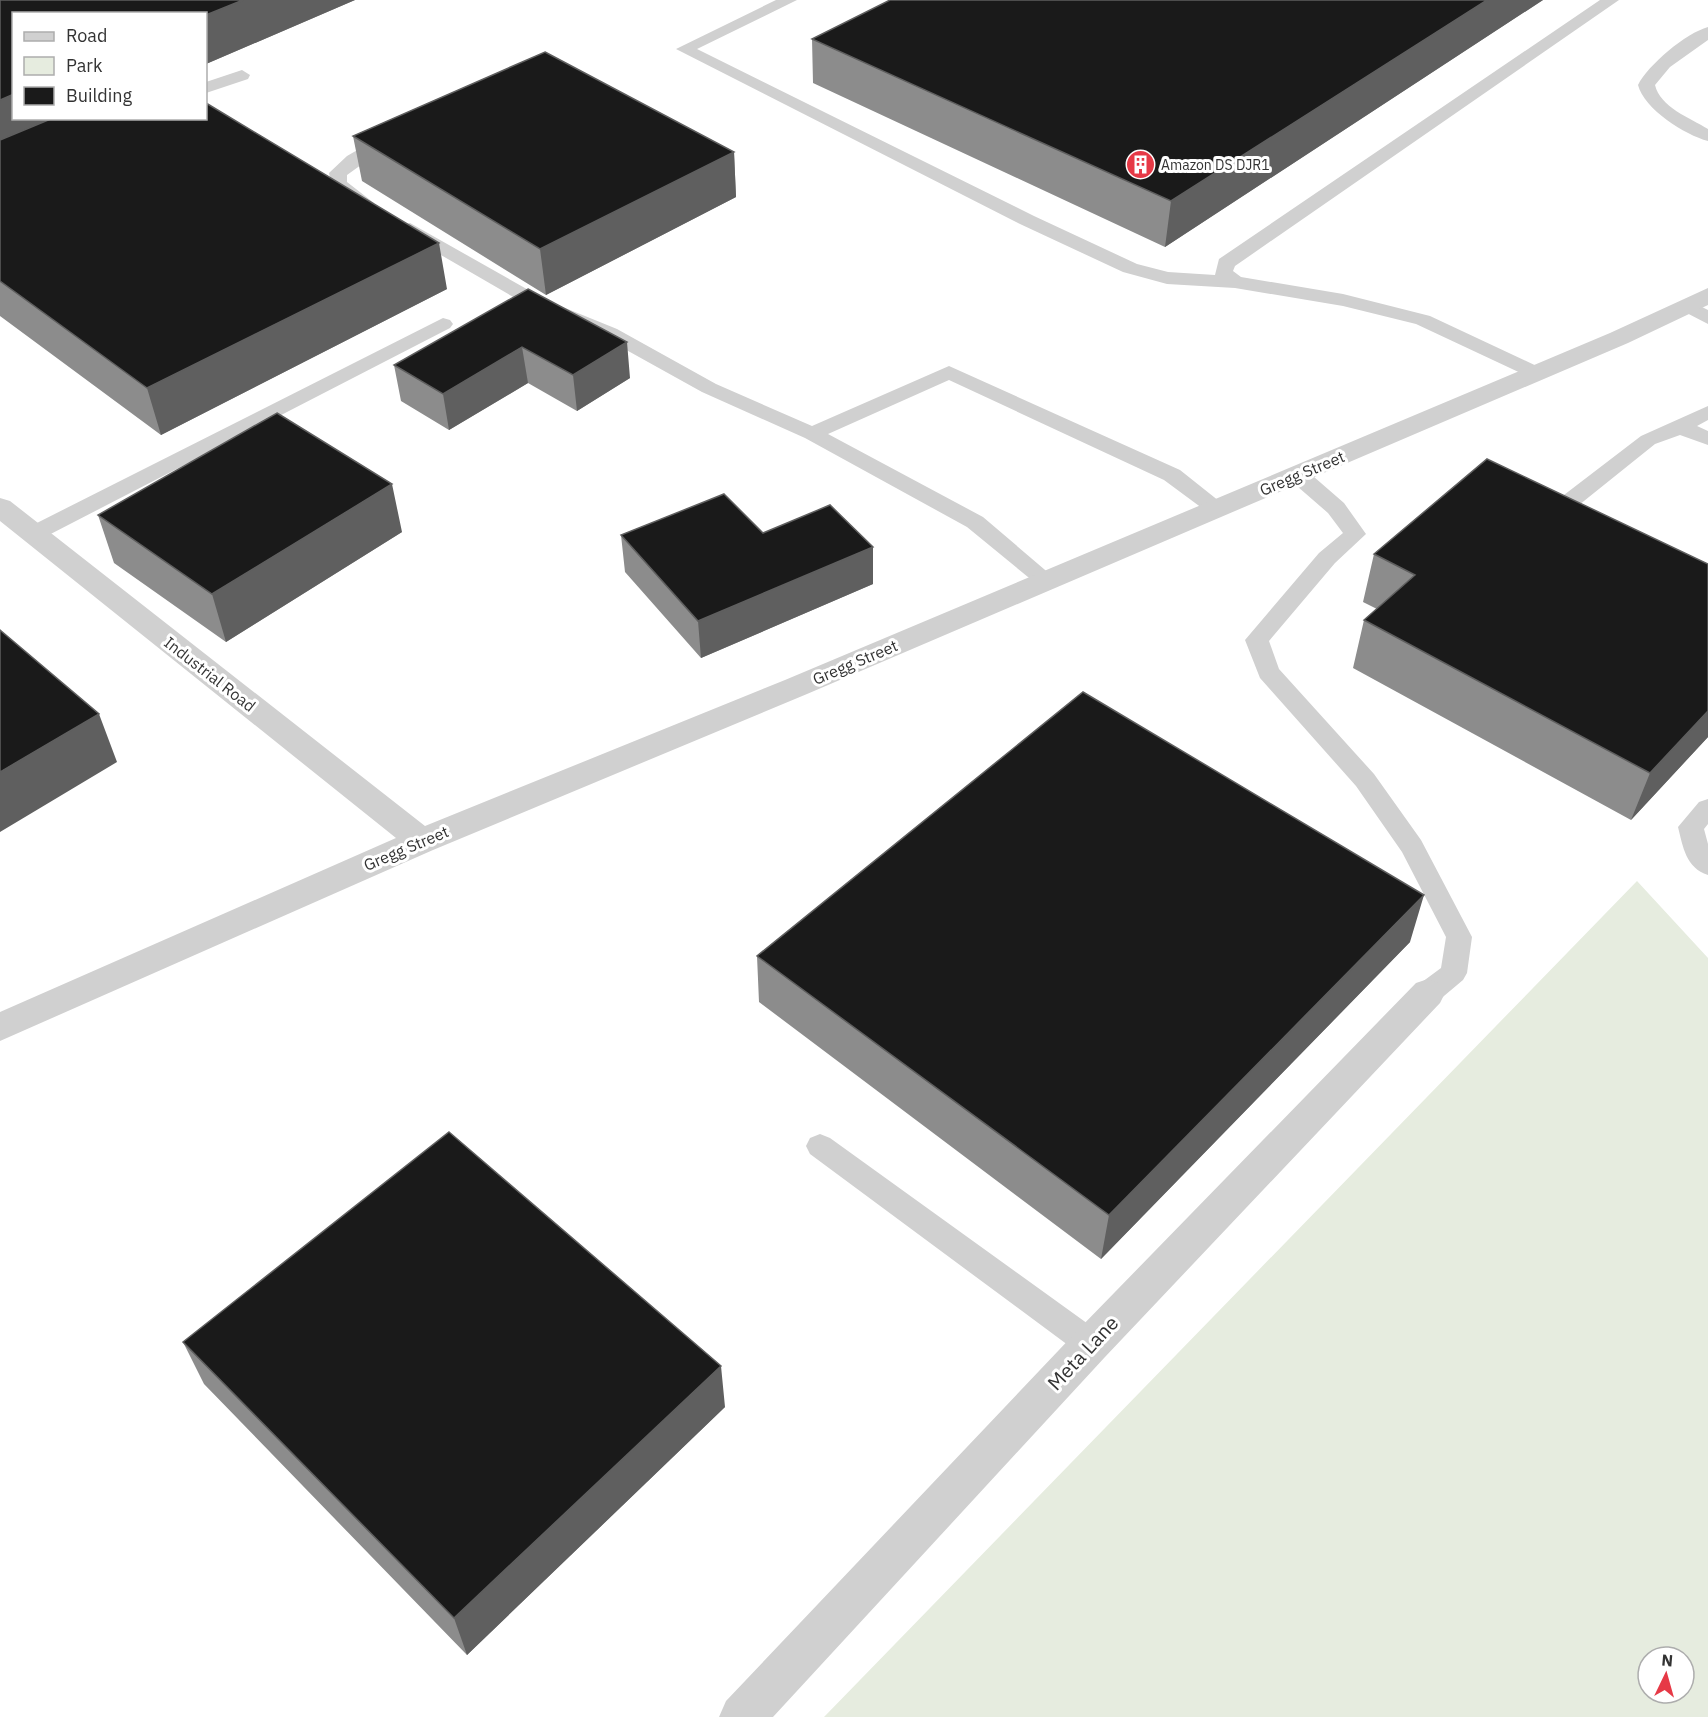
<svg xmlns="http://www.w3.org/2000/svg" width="1708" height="1717" font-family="'IBM Plex Sans',sans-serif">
	<rect width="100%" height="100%" fill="#fff"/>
	<!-- green -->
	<path fill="#e6ecdf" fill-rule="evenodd" d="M 1637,881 L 1708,958 L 1708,1717 L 824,1717 ZM 1648,1657 L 1684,1657 L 1684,1693 L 1648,1693 Z"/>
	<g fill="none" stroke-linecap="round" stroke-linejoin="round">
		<!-- lane -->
		<path fill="#d0d0d0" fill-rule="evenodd" d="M 776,0 L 797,0 L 697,49 L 1034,216 L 1137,264 L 1168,272 L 1215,275 L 1219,259 L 1600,0 L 1619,0 L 1235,266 L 1233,271 L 1241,277 L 1343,294 L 1430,316 L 1543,369 L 1546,373 L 1543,377 L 1529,377 L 1416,324 L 1343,306 L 1235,288 L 1167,284 L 1123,272 L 1020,224 L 676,49 Z
			M 1708,27 L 1708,40 L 1670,67 L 1655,85 C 1660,107 1690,118 1708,129 L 1708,141 C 1685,135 1644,109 1638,85 C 1648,65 1686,33 1708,27 Z
			M 242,70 L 250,75 L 248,79 L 206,93 L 206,82 Z
			M 387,133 L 393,134 L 396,138 L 393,142 L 347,175 L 347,182 L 374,203 L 365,208 L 332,188 L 329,173 L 347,156 Z
			M 410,223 L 548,301 L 617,329 L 716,384 L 812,426 L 949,366 L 1180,470 L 1229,509 L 1226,514 L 1210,514 L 1164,480 L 949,380 L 828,434 L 983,517 L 1058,581 L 1055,586 L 1047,588 L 1039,586 L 967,527 L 805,438 L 702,392 L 603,337 L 534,309 L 403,233 L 401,229 L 403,225 Z
			M 1686,299 L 1708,310 L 1708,324 L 1679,309 L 1676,305 Z
			M 443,318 L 450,320 L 453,324 L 450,328 L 41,539 L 25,539 L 22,534 L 25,529 Z
			M 1708,406 L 1708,420 L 1697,426 L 1708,431 L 1708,445 L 1680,435 L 1655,444 L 1579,505 L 1599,521 L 1596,526 C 1580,530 1562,518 1557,503 L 1560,498 L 1641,436 Z
			M 1298,468 L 1306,470 L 1344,503 L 1366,534 L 1335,563 L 1269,641 L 1279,669 L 1374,774 L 1421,840 L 1472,937 L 1467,973 L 1463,980 L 1438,1001 L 1428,1004 L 1418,1001 L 1415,993 L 1418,985 L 1441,968 L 1446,937 L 1402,852 L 1356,786 L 1260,678 L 1245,640 L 1319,553 L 1343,533 L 1328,513 L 1290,480 L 1287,475 L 1290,470 Z
			M 1708,799 L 1708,824 L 1704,829 L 1708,844 L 1708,875 C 1686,868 1683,847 1678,827 L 1699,802 Z
			M 820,1134 L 830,1138 L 1102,1334 L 1106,1344 L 1102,1354 L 1091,1358 L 1080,1354 L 810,1154 L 806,1146 L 810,1138 Z"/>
		<!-- street -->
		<path fill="#d0d0d0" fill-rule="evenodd" d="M 1708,288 L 1708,305 L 1628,343 L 807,694 L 433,850 L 0,1041 L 0,1012 L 396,838 L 0,521 L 0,498 L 10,501 L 425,826 L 785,680 L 1610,333 Z
			M 1428,979 L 1440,983 L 1445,993 L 1440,1003 L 1105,1357 L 773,1717 L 719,1717 L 726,1701 L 1077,1331 L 1416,983 Z"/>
	</g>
	<!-- wall -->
	<path fill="#8c8c8c" d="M 0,0 L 355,0 L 206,64 L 206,14 L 14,14 L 447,289 L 161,435 L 0,316 Z
		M 1543,0 L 1165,247 L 813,83 L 812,39 Z
		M 353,136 L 734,152 L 736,197 L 546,295 L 362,181 Z
		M 528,289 L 630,378 L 577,411 L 528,383 L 449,430 L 401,401 L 394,365 Z
		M 98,515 L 402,532 L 226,642 L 114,563 Z
		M 763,533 L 873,584 L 701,658 L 625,572 L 621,535 Z
		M 1374,554 L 1708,564 L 1708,737 L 1631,820 L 1353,668 L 1364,620 L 1377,609 L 1363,602 Z
		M 1410,942 L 1101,1259 L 759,1002 L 757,956 Z
		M 183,1342 L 725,1407 L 467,1655 L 204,1384 Z"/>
	<!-- shaded-wall -->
	<path fill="#5f5f5f" d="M 243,0 L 355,0 L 206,64 L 206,15 Z
		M 1487,0 L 1543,0 L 1165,247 L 1171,201 Z
		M 14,94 L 14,118 L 76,118 L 0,151 L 0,100 Z
		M 734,152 L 736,197 L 546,295 L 540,249 Z
		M 439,243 L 447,289 L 161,435 L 147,388 Z
		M 627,342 L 630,378 L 577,411 L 573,375 Z
		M 522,347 L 528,383 L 449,430 L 443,394 Z
		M 392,484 L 402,532 L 226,642 L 212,594 Z
		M 873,547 L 873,584 L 701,658 L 698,621 Z
		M 1708,711 L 1708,737 L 1631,820 L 1650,773 Z
		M 99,714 L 117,762 L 0,832 L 0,772 Z
		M 1424,895 L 1410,942 L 1101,1259 L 1109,1215 Z
		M 721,1366 L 725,1407 L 467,1655 L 454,1618 Z"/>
	<!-- building -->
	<path fill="#1a1a1a" stroke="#5f5f5f" stroke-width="1.5" d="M 0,0 L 243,0 L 206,15 L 206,14 L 14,14 L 14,94 L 0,100 Z
		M 890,0 L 1487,0 L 1171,201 L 812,39 Z
		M 545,52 L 734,152 L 540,249 L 353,136 Z
		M 206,103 L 439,243 L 147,388 L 0,281 L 0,140 L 53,118 L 206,118 Z
		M 528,289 L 627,342 L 573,375 L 522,347 L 443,394 L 394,365 Z
		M 277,413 L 392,484 L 212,594 L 98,515 Z
		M 1487,459 L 1708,564 L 1708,711 L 1650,773 L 1364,620 L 1415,575 L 1374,554 Z
		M 724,494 L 763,533 L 830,505 L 873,547 L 698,621 L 621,535 Z
		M 0,630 L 99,714 L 0,772 Z
		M 1083,692 L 1424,895 L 1109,1215 L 757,956 Z
		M 449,1132 L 721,1366 L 454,1618 L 183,1342 Z"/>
	<!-- icons -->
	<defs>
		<symbol id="building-disc" viewBox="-11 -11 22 22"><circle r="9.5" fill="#e63946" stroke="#fff"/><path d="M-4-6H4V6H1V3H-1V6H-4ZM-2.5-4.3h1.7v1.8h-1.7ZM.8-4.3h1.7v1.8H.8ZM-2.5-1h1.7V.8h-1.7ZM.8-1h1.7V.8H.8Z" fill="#fff"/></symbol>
	</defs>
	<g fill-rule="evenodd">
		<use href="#building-disc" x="1124" y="148" width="33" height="33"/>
	</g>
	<g text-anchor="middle" stroke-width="6" stroke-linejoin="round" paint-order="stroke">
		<!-- far-poi labels -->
		<g font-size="14" fill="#333" stroke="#fff" text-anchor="start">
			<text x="1161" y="170">Amazon DS DJR1</text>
		</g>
		<!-- street labels -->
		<g font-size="16" fill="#333" stroke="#fff">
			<text transform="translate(1302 473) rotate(-23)" y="6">Gregg Street</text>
			<text transform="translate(855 662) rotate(-23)" y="6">Gregg Street</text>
			<text transform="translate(210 674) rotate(38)" y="6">Industrial Road</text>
			<text transform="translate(406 848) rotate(-23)" y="6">Gregg Street</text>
		</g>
		<!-- near-street labels -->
		<g font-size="20" fill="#333" stroke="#fff">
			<text transform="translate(1083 1353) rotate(-47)" y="7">Meta Lane</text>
		</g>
	</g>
	<!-- legend -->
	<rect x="12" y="12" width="195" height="108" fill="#ffffff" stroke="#adadad" stroke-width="1.5"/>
	<rect x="24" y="32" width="30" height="9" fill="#d0d0d0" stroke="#adadad" stroke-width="1.5"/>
	<text x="66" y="42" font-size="18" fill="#333333">Road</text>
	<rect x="24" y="57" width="30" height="18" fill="#e6ecdf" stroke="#adadad" stroke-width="1.5"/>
	<text x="66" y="72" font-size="18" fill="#333333">Park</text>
	<rect x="24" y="87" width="30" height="18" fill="#1a1a1a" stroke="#adadad" stroke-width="1.5"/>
	<text x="66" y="102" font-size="18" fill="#333333">Building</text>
	<!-- north arrow -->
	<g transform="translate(1666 1675) rotate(5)"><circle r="28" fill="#ffffff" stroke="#adadad" stroke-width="1.5"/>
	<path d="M0-4.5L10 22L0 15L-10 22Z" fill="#e63946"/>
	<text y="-9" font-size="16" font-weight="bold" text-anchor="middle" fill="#333333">N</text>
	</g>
</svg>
